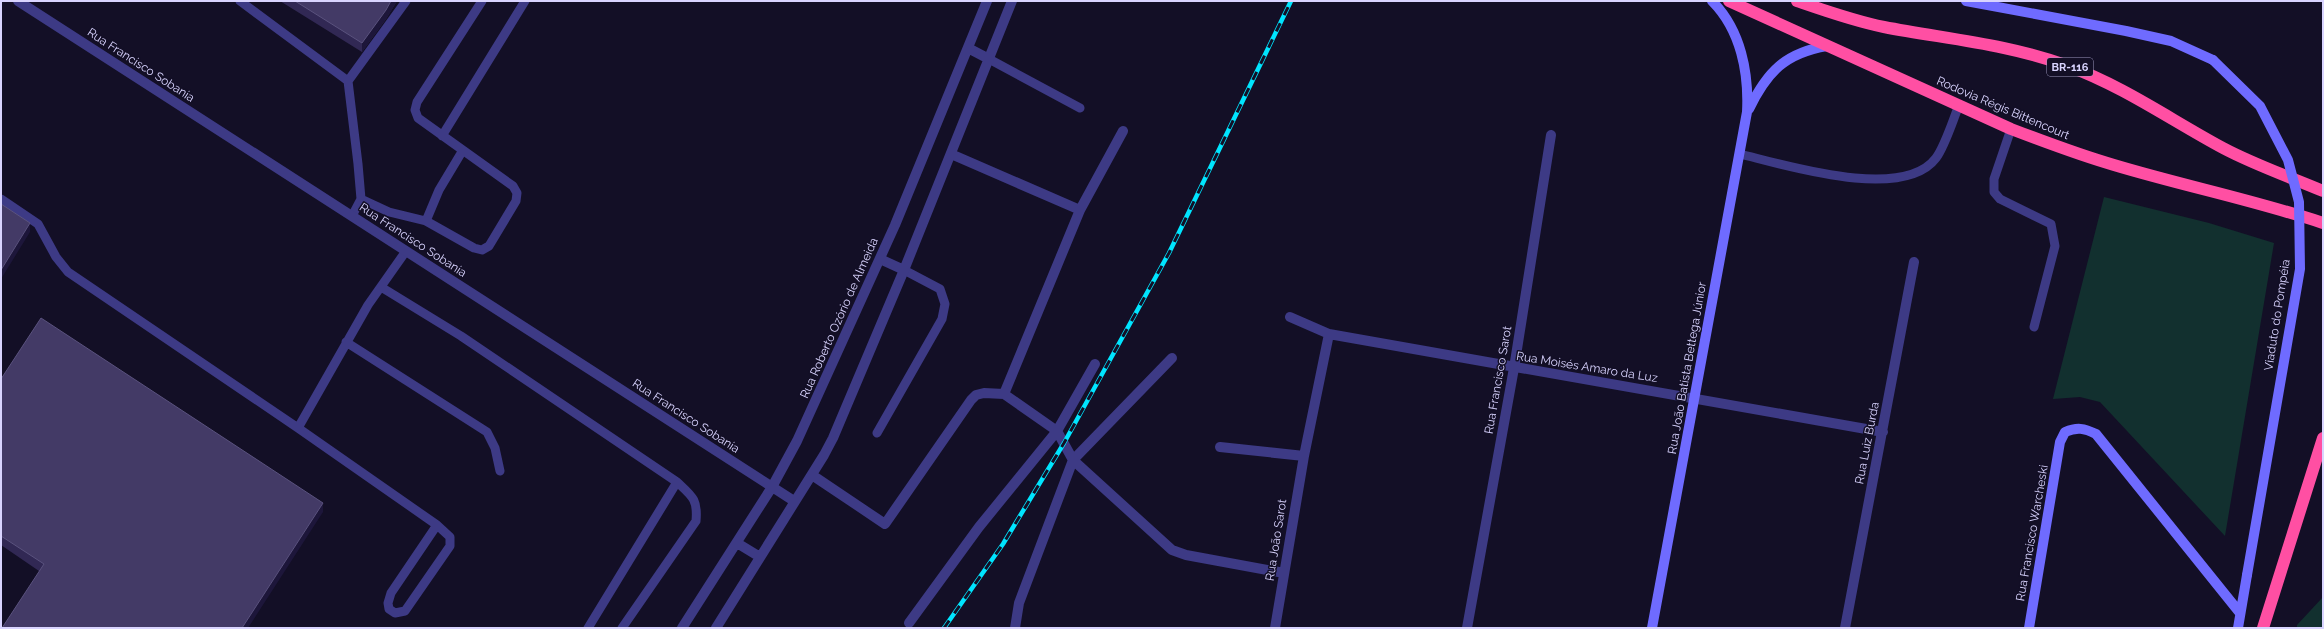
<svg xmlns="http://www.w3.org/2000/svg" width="2324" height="629" font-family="Raleway,sans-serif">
	<rect width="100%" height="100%" fill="#130f26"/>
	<!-- green -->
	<path fill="#12302f" d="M 2104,197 L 2209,223 L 2274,243 L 2225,536 L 2100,402 L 2080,397 L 2053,399 Z
		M 2323,597 L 2323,628 L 2297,628 L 2297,625 Z"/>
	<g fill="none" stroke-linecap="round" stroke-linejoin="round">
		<!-- lane -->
		<path stroke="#3d3a85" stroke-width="9" d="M 240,1 L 348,81
			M 989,59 L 1080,108
			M 2011,129 L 1994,179 L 1994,192 L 2000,199 L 2051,224 L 2055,246 L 2034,327
			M 442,136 L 525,1
			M 1740,154 C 1785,165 1903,202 1936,158 C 1945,146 1953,120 1959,105
			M 1,199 L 38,224 L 56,257 L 68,272 L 298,428 L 437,525 L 450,537 L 450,546 L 405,611 L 395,613 L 389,609 L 388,603 L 391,593 L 437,525
			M 361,199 L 389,212 L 426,221 L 474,248 L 482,250 L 489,246 L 516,201 L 517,193 L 513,186 L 418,118 L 415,110 L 417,102 L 482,1
			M 352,216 L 361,199 L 358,164 L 348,81 L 406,1
			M 426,221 L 439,190 L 463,150
			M 381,287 L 461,336 L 677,482 C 692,496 698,499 696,521 L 622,628
			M 346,342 L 487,432 L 495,448 L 500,471
			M 298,428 L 368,305 L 406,251
			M 877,433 L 942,319 L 945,304 L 940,289 L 904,270
			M 588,628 L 677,482"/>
		<!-- street -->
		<path stroke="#3d3a85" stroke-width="10" d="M 18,1 L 794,501
			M 968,48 L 989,59
			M 951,154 L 1080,210
			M 880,259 L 904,270
			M 1290,317 L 1329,334 L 1883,432
			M 1004,394 L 1080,210 L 1123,131
			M 1220,447 L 1304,456
			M 812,475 L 885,524 L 971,400 L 976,395 L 984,393 L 1004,394 L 1057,431 L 1073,460 L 1172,550 L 1186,555 L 1284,573
			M 737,543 L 760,557
			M 909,623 L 979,527 L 1057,431 L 1095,364
			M 682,628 L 772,487 L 797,441 L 895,225 L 987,1
			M 716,628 L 824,455 L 833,438 L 904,270 L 1012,1
			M 1015,628 L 1019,603 L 1073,460 L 1172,358
			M 1275,628 L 1304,456 L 1329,334
			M 1467,628 L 1514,368 L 1551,135
			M 1845,628 L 1914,262"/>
		<!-- secondary -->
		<path stroke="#6f6bff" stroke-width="10" d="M 1966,1 L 2126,31 L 2171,41 L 2213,60
			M 1749,109 C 1767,72 1785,53 1827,46
			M 1652,628 L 1747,112 C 1749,73 1741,30 1712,1
			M 2029,628 L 2060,442 L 2065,432 C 2077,427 2084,428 2096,434 L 2240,613
			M 2238,628 L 2247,575"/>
		<!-- highway -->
		<path stroke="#ff4fa3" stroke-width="12" d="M 1729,1 L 2011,129 C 2045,142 2079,155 2114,165 C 2184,186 2254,200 2323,223
			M 1797,1 C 1826,11 1854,21 1884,27 C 1946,39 2008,44 2068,66 C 2123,86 2171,120 2223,148 C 2255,165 2290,177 2323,191
			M 2263,628 L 2323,438"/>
		<defs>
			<path id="rail" d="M 944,628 L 1003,544 L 1064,443 L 1169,253 L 1291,1"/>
		</defs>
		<!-- rail casing -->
		<use href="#rail" stroke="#00e5ff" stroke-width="4.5"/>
		<!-- rail -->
		<use href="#rail" stroke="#130f26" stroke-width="3" stroke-dasharray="9" stroke-linecap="butt"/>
		<!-- secondary-bridge -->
		<path stroke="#6f6bff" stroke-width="10" d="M 2213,60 L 2260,106 L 2288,160 L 2299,202 L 2300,269 L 2247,575"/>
	</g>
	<!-- wall -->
	<path fill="#312854" d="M 280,1 L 397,1 L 386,19 L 362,52 Z
		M 1,379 L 323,512 L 39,571 L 1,545 Z"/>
	<!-- shaded-wall -->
	<path fill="#1d163a" d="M 391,1 L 397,1 L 386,19 L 362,52 L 362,43 Z
		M 30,223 L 30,232 L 1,279 L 1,270 Z
		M 323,503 L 323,512 L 248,628 L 242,628 Z"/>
	<!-- building -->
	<path fill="#433a66" stroke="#5a527e" d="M 295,1 L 391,1 L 386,10 L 362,43 Z
		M 1,204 L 30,223 L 1,270 Z
		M 41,318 L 323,503 L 242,628 L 2,628 L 44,564 L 1,536 L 1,379 Z"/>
	<g text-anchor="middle" stroke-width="3" stroke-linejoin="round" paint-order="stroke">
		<!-- shield labels -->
		<rect fill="#130f26" stroke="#9e99be" stroke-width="1" x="2047" y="58" width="46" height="18" rx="3"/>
		<g font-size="11" font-weight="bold" fill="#d9d4ff">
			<text x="2070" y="71">BR-116</text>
		</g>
		<!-- street labels -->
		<g font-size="12" fill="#d9d4ff" stroke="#130f26">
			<text transform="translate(141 65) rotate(33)" y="4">Rua Francisco Sobania</text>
			<text transform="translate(2003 108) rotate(23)" y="4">Rodovia Régis Bittencourt</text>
			<text transform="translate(413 240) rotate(33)" y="4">Rua Francisco Sobania</text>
			<text transform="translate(2277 315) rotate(-81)" y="4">Viaduto do Pompéia</text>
			<text transform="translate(839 318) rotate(-66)" y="4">Rua Roberto Ozório de Almeida</text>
			<text transform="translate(1587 367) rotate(9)" y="4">Rua Moisés Amaro da Luz</text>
			<text transform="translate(1687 368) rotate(-80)" y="4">Rua João Batista Bettega Júnior</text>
			<text transform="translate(1498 380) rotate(-80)" y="4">Rua Francisco Sarot</text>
			<text transform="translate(686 416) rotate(33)" y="4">Rua Francisco Sobania</text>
			<text transform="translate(1867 443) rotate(-79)" y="4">Rua Luiz Burda</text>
			<text transform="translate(2032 533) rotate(-80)" y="4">Rua Francisco Warcheski</text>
			<text transform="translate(1276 540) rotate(-81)" y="4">Rua João Sarot</text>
		</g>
	</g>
	<!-- border -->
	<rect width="2324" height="629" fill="none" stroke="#d9d4ff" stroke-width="4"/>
</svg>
